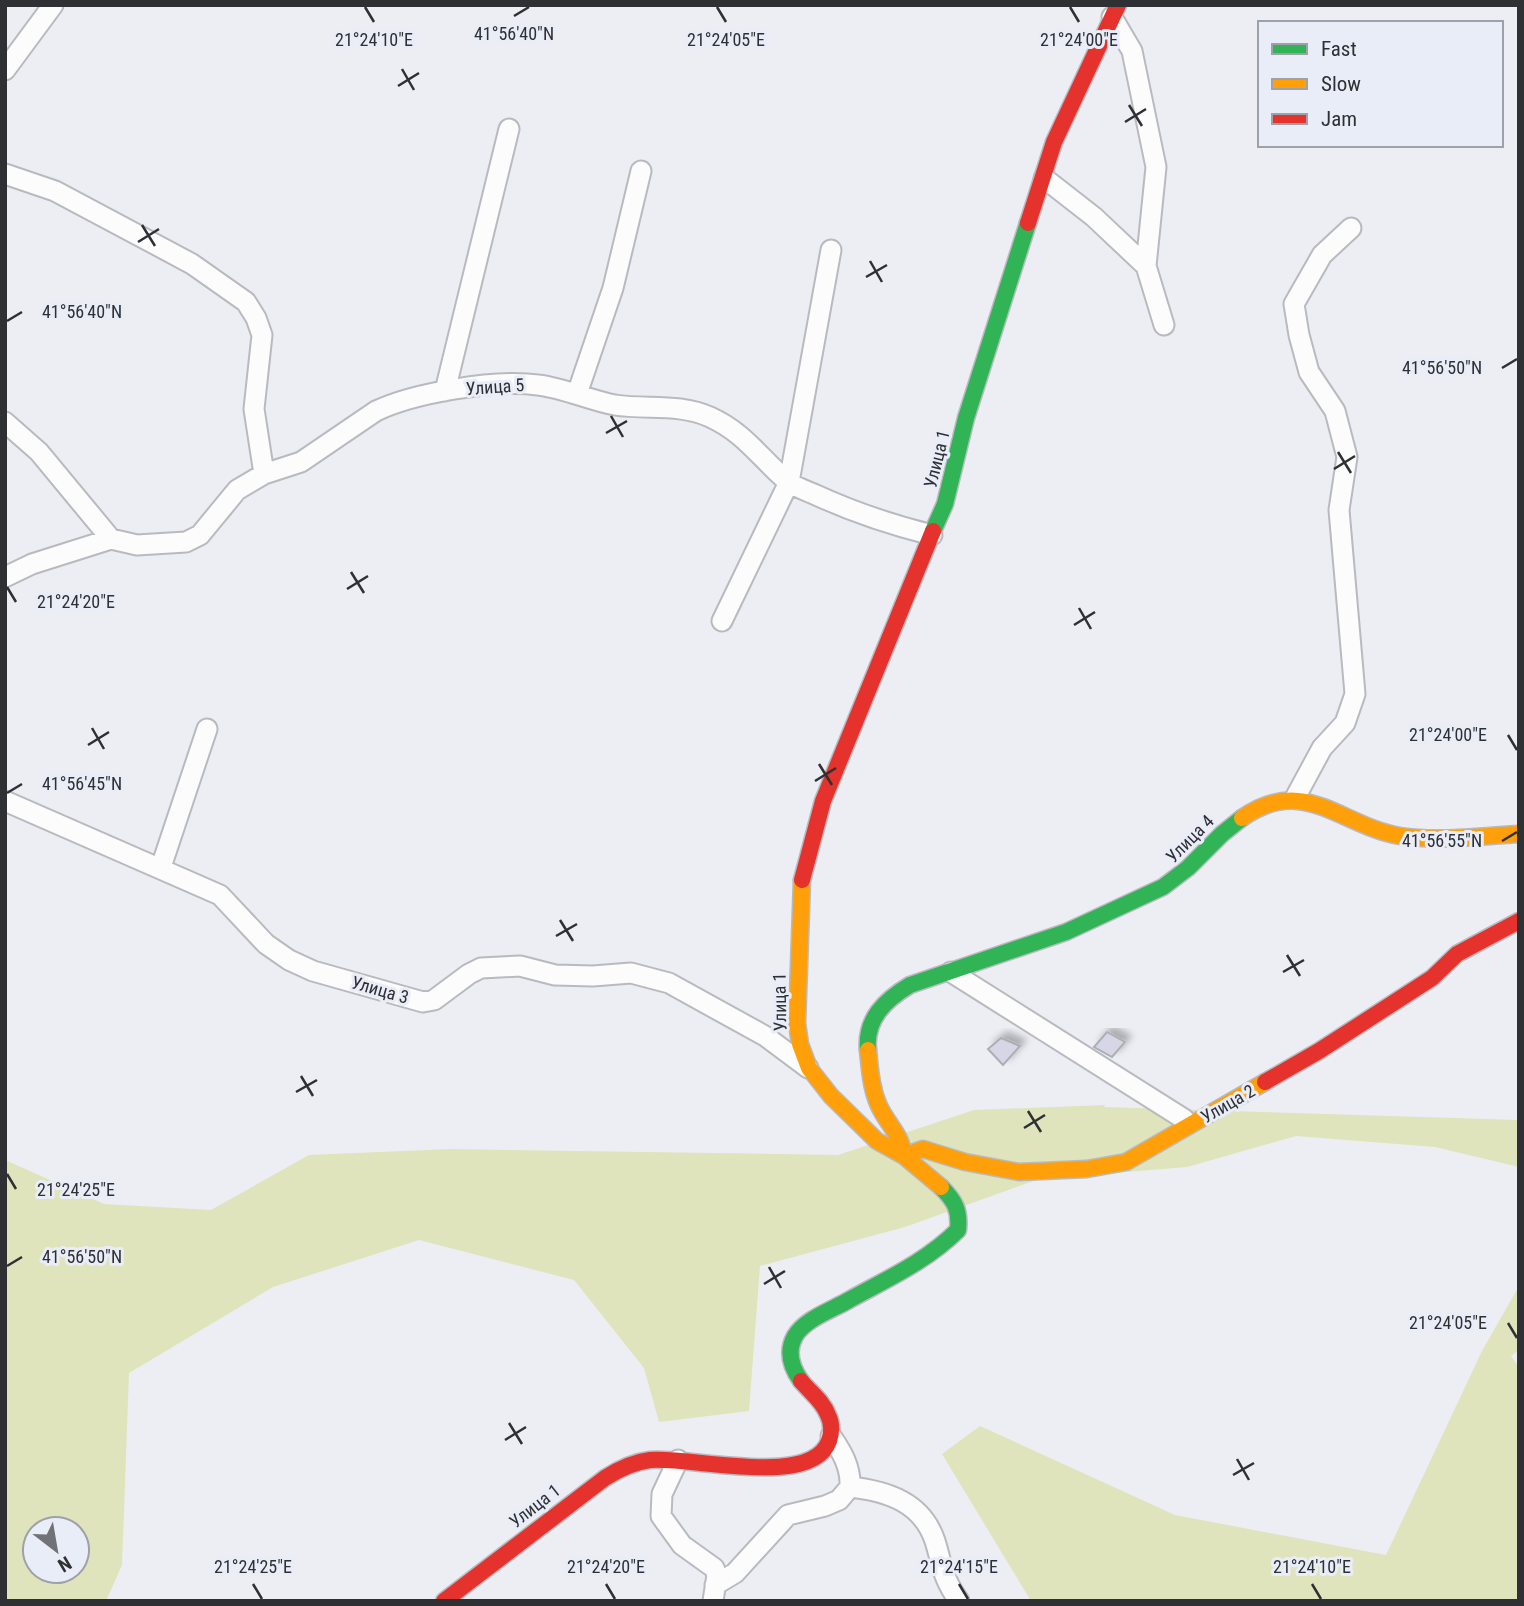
<svg xmlns="http://www.w3.org/2000/svg" width="1524" height="1606" font-family="'Roboto Condensed',sans-serif">
	<defs>
		<filter id="shadow"><feDropShadow dx="6" dy="-6" stdDeviation="3.5" flood-color="#0004"/></filter>
	</defs>
	<rect width="100%" height="100%" fill="#eceef4"/>
	<!-- green -->
	<path fill="#dfe4bc" fill-rule="evenodd" d="M 1105,1105 L 1104,1107 L 1519,1120 L 1519,1167 L 1435,1147 L 1296,1136 L 1187,1167 L 1039,1179 L 905,1227 L 760,1266 L 749,1411 L 659,1422 L 644,1368 L 574,1280 L 419,1240 L 273,1287 L 129,1373 L 122,1565 L 106,1601 L 5,1601 L 5,1160 L 104,1204 L 211,1210 L 309,1155 L 450,1149 L 838,1155 L 974,1110 ZM 35,1529 L 77,1529 L 77,1571 L 35,1571 Z
		M 1519,1286 L 1519,1350 L 1511,1356 L 1519,1367 L 1519,1601 L 1031,1601 L 942,1454 L 980,1426 L 1175,1515 L 1386,1555 L 1482,1351 Z"/>
	<!-- building -->
	<path fill="#d5d7e7" stroke="#adaeb3" stroke-width="2" filter="url(#shadow)" d="M 1107,1032 L 1125,1042 L 1112,1057 L 1094,1047 Z
		M 1001,1038 L 1020,1046 L 1003,1065 L 988,1049 Z"/>
	<g fill="none" stroke-linecap="round" stroke-linejoin="round">
		<defs>
			<path id="street" d="M 1112,17 L 1132,51 L 1156,167 L 1146,266
				M 5,70 L 53,5
				M 5,174 L 55,191 L 192,264 L 246,302 L 256,318 L 262,335 L 254,409 L 264,474
				M 1044,178 L 1094,217 L 1146,266 L 1164,325
				M 445,391 L 509,129
				M 577,394 L 613,288 L 641,171
				M 5,422 L 39,452 L 111,539
				M 5,577 L 32,564 L 111,539 L 137,545 L 186,542 L 200,535 L 237,490 L 264,474 L 301,462 L 376,411 C 414,393 495,379 538,385 C 564,388 589,400 615,405 C 647,410 679,403 710,417 C 745,433 759,457 787,481 C 795,487 807,491 816,495 C 853,512 892,525 932,535
				M 722,621 L 789,482 L 831,250
				M 1295,798 L 1322,748 L 1345,723 L 1355,694 L 1339,510 L 1347,457 L 1335,411 L 1309,372 L 1299,335 L 1294,304 L 1322,255 L 1351,228
				M 5,801 L 220,895 L 266,944 L 289,960 L 313,971 L 423,1002 L 434,1000 L 469,974 L 481,968 L 520,966 L 555,975 L 593,976 L 631,973 L 669,983 L 765,1036 L 808,1068
				M 161,867 L 207,729
				M 951,972 L 1184,1119
				M 831,1436 C 842,1452 851,1467 850,1487 C 887,1491 922,1502 935,1541 C 943,1567 942,1577 959,1601
				M 678,1460 L 662,1494 L 661,1516 L 682,1545 L 714,1568 L 717,1575 L 713,1601
				M 715,1585 L 735,1573 L 788,1515 L 825,1506 L 839,1500 L 850,1487"/>
			<path id="fast" d="M 933,531 L 945,504 L 966,418 L 1028,223
				M 868,1050 C 865,1019 885,1000 910,985 L 1066,932 L 1163,887 L 1188,868 L 1222,834 L 1242,818
				M 801,1381 C 791,1367 786,1352 795,1336 C 805,1319 832,1310 849,1300 C 887,1279 927,1261 958,1230 C 960,1210 955,1201 941,1187"/>
			<path id="slow" d="M 1242,818 C 1304,774 1341,826 1400,836 C 1439,842 1480,836 1519,834
				M 802,880 L 797,1023 L 800,1044 L 809,1068 L 831,1096 L 877,1141 L 904,1156 L 941,1187
				M 868,1050 C 870,1070 871,1088 879,1106 C 888,1125 901,1134 904,1156 L 923,1149 L 965,1162 L 1019,1172 L 1087,1169 L 1126,1162 L 1265,1082"/>
			<path id="jam" d="M 1028,223 L 1054,142 L 1118,5
				M 802,880 L 823,801 L 933,531
				M 1265,1082 L 1319,1051 L 1432,978 L 1457,954 L 1519,921
				M 444,1601 L 605,1478 C 619,1469 633,1462 650,1460 C 691,1456 812,1489 829,1441 C 832,1432 832,1423 828,1415 C 823,1401 810,1392 801,1381"/>
		</defs>
		<!-- street casing -->
		<use href="#street" stroke="#b8babf" stroke-width="23"/>
		<!-- fast casing -->
		<use href="#fast" stroke="#b8babf" stroke-width="19"/>
		<!-- slow casing -->
		<use href="#slow" stroke="#b8babf" stroke-width="19"/>
		<!-- jam casing -->
		<use href="#jam" stroke="#b8babf" stroke-width="19"/>
		<!-- street -->
		<use href="#street" stroke="#fcfcfd" stroke-width="19"/>
		<!-- fast -->
		<use href="#fast" stroke="#30b455" stroke-width="16"/>
		<!-- slow -->
		<use href="#slow" stroke="#ff9f0a" stroke-width="16"/>
		<!-- jam -->
		<use href="#jam" stroke="#e5322d" stroke-width="16"/>
	</g>
	<!-- ticks -->
	<path fill="none" stroke="#2e3034" stroke-width="2.5" d="M 365,7 L 374,22M 717,7 L 726,22M 1070,7 L 1079,22M 514,16 L 529,7M 402,69 L 414,90M 398,86 L 419,73M 1129,105 L 1142,126M 1125,122 L 1146,109M 142,225 L 155,246M 138,242 L 159,229M 870,261 L 882,282M 866,277 L 887,265M 7,321 L 22,312M 1502,368 L 1517,359M 611,416 L 623,437M 606,433 L 627,421M 1338,452 L 1351,473M 1334,469 L 1355,456M 351,572 L 364,593M 7,587 L 16,602M 347,589 L 368,576M 1079,608 L 1091,629M 1074,625 L 1095,612M 92,728 L 104,749M 1508,735 L 1517,750M 88,745 L 109,732M 819,764 L 832,785M 815,781 L 836,768M 7,793 L 22,784M 1502,841 L 1517,832M 560,920 L 573,941M 556,936 L 577,924M 1287,955 L 1300,976M 1283,972 L 1304,960M 301,1076 L 313,1096M 296,1092 L 317,1080M 1028,1111 L 1041,1132M 1024,1128 L 1045,1115M 7,1174 L 16,1189M 7,1266 L 22,1257M 769,1267 L 781,1288M 764,1284 L 785,1271M 1508,1323 L 1517,1338M 509,1423 L 522,1444M 505,1440 L 526,1427M 1237,1459 L 1249,1480M 1233,1475 L 1254,1463M 253,1584 L 262,1599M 606,1584 L 615,1599M 959,1584 L 968,1599M 1312,1584 L 1321,1599"/>
	<g text-anchor="middle" stroke-width="6" stroke-linejoin="round" paint-order="stroke">
		<!-- street labels -->
		<g font-size="18" fill="#2e3034" stroke="#e9edf7">
			<text transform="translate(495 387) rotate(-4)" y="6">Улица 5</text>
			<text transform="translate(937 459) rotate(-76)" y="6">Улица 1</text>
			<text transform="translate(1190 839) rotate(-45)" y="6">Улица 4</text>
			<text transform="translate(380 990) rotate(16)" y="6">Улица 3</text>
			<text transform="translate(780 1002) rotate(-91)" y="6">Улица 1</text>
			<text transform="translate(1228 1104) rotate(-30)" y="6">Улица 2</text>
			<text transform="translate(535 1506) rotate(-38)" y="6">Улица 1</text>
		</g>
	</g>
	<g font-size="18" text-anchor="middle" fill="#2e3034" stroke="#e9edf7" stroke-width="6" stroke-linejoin="round" paint-order="stroke">
		<text x="514" y="40">41°56'40"N</text>
		<text x="374" y="46">21°24'10"E</text>
		<text x="726" y="46">21°24'05"E</text>
		<text x="1079" y="46">21°24'00"E</text>
		<text x="82" y="318">41°56'40"N</text>
		<text x="1442" y="374">41°56'50"N</text>
		<text x="76" y="608">21°24'20"E</text>
		<text x="1448" y="741">21°24'00"E</text>
		<text x="82" y="790">41°56'45"N</text>
		<text x="1442" y="847">41°56'55"N</text>
		<text x="76" y="1196">21°24'25"E</text>
		<text x="82" y="1263">41°56'50"N</text>
		<text x="1448" y="1329">21°24'05"E</text>
		<text x="253" y="1573">21°24'25"E</text>
		<text x="606" y="1573">21°24'20"E</text>
		<text x="959" y="1573">21°24'15"E</text>
		<text x="1312" y="1573">21°24'10"E</text>
	</g>
	<!-- border -->
	<rect width="1524" height="1606" fill="none" stroke="#2e3034" stroke-width="14"/>
	<!-- legend -->
	<rect x="1258" y="21" width="245" height="126" fill="#e9edf7" stroke="#9ea1a9" stroke-width="2"/>
	<rect x="1272" y="44" width="35" height="10" fill="#30b455" stroke="#9ea1a9" stroke-width="2"/>
	<text x="1321" y="56" font-size="21" fill="#2e3034">Fast</text>
	<rect x="1272" y="79" width="35" height="10" fill="#ff9f0a" stroke="#9ea1a9" stroke-width="2"/>
	<text x="1321" y="91" font-size="21" fill="#2e3034">Slow</text>
	<rect x="1272" y="114" width="35" height="10" fill="#e5322d" stroke="#9ea1a9" stroke-width="2"/>
	<text x="1321" y="126" font-size="21" fill="#2e3034">Jam</text>
	<!-- north arrow -->
	<g transform="translate(56 1550) rotate(149)"><circle r="33" fill="#e9edf7" stroke="#9ea1a9" stroke-width="2"/>
	<path d="M0-5L12 26L0 18L-12 26Z" fill="#707277"/>
	<text y="-10" font-size="19" font-weight="bold" text-anchor="middle" fill="#2e3034">N</text>
	</g>
</svg>
